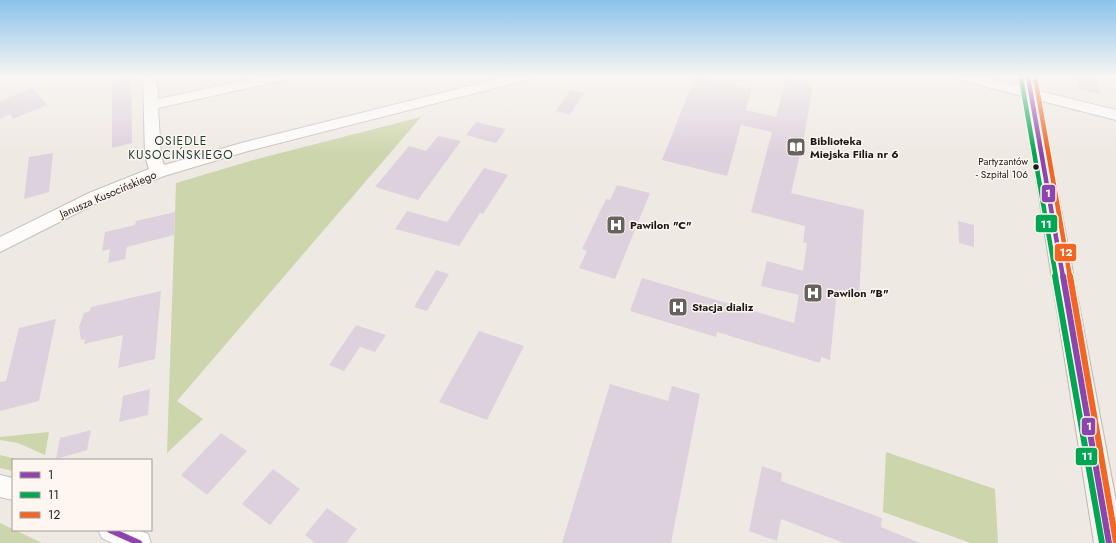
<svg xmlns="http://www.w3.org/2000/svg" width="1116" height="543" font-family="Jost,sans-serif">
	<rect width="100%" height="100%" fill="#efe9e3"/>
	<!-- green -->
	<path fill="#cdd5ad" d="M 421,117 L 177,401 L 203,419 L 167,453 L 176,183 L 257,159 Z
		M 49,432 L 45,455 L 18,443 L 0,440 L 0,437 Z
		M 886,452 L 995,489 L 998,543 L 971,543 L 883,512 Z
		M 0,455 L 20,460 L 13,460 L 13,471 L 0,468 Z
		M 0,523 L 42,543 L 0,543 Z"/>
	<!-- building -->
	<path fill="#ddd1dd" d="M 695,77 L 752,88 L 746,110 L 776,117 L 786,79 L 813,84 L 804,137 L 791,193 L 864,210 L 859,297 L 837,291 L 830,360 L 821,357 L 820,363 L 717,332 L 716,337 L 630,311 L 642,278 L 794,323 L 799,295 L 761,286 L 767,261 L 803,271 L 807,243 L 803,242 L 805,226 L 751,212 L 772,132 L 741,125 L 727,176 L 662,160 Z
		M 1076,77 L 1096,77 L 1101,94 L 1080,90 Z
		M 131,78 L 132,143 L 112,148 L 112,82 Z
		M 33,88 L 47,105 L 13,119 L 10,114 L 0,119 L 0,101 Z
		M 571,89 L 584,93 L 570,115 L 556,111 Z
		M 476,122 L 506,129 L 496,143 L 466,135 Z
		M 438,136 L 461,141 L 418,200 L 375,187 L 409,146 L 426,151 Z
		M 53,153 L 49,192 L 24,199 L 29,157 Z
		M 484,168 L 508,175 L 483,214 L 480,213 L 459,246 L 395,229 L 407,211 L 447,222 Z
		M 617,185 L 650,193 L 615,279 L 579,268 L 587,251 L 582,249 L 606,199 L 610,200 Z
		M 175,212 L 174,235 L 127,247 L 125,259 L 108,263 L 110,249 L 102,251 L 105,232 L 135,225 L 136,221 Z
		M 958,221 L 974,225 L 974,247 L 959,243 Z
		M 436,270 L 449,274 L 427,311 L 414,307 Z
		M 161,291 L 155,359 L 118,368 L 123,335 L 84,344 L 85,339 L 81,340 L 79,327 L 84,313 L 90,311 L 91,307 Z
		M 56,319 L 39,401 L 0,411 L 0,382 L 6,381 L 19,328 Z
		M 356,325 L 386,335 L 375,352 L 360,347 L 344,371 L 329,365 Z
		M 479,331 L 524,346 L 487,420 L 439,402 Z
		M 610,384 L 668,401 L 672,386 L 700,394 L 671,543 L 562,543 Z
		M 150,389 L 148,415 L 119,422 L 123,396 Z
		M 91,430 L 87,450 L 56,459 L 60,438 Z
		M 221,433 L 247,451 L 207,495 L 181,475 Z
		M 762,466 L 782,473 L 781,481 L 882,518 L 881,527 L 920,543 L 844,543 L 781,519 L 777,541 L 749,531 Z
		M 273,469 L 300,489 L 270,525 L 242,504 Z
		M 327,508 L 357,529 L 346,543 L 315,543 L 305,535 Z"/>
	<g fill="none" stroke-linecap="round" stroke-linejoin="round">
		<defs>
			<path id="minor" d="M 143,77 L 157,77 L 158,99 L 261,77 L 287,77 L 285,80 L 280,81 L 158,108 L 161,156 L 164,165 L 245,142 L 505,77 L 529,77 L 527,80 L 248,151 L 164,176 L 101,201 L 0,252 L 0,237 L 89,193 L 149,169 L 145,156 Z
				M 958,77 L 982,77 L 1116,110 L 1116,120 L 960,80 Z
				M 0,475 L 13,478 L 13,500 L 0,497 Z
				M 98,530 L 138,530 L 148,534 L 151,543 L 112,543 L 102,538 Z"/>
			<path id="major" d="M 1020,77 L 1036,77 L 1116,501 L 1116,543 L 1094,543 Z"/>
		</defs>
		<!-- minor casing -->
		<use href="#minor" stroke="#c6c1bd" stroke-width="2"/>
		<!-- major casing -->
		<use href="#major" stroke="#c2b5b2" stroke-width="2"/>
		<!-- minor -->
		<use href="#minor" fill="#fdfcfb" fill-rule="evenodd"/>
		<!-- major -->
		<use href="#major" fill="#f7f1f0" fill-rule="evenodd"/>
		<defs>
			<path id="bus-1-far1" d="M 1028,77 L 1063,277"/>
			<path id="bus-1" d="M 1063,276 L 1109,543
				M 110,530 L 139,543"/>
			<path id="bus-2-far1" d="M 1021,78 L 1056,277"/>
			<path id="bus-2" d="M 1055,276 L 1102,543"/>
			<path id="bus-3-far1" d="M 1035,77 L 1070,277"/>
			<path id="bus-3" d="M 1070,276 L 1116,542"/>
		</defs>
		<!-- bus-1-far1 casing -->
		<use href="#bus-1-far1" stroke="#fef6f0" stroke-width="7"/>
		<!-- bus-1 casing -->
		<use href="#bus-1" stroke="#fef6f0" stroke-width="9"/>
		<!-- bus-2-far1 casing -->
		<use href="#bus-2-far1" stroke="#fef6f0" stroke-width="7"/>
		<!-- bus-2 casing -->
		<use href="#bus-2" stroke="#fef6f0" stroke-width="9"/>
		<!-- bus-3-far1 casing -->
		<use href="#bus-3-far1" stroke="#fef6f0" stroke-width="7"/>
		<!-- bus-3 casing -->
		<use href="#bus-3" stroke="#fef6f0" stroke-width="9"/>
		<!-- bus-1-far1 -->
		<use href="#bus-1-far1" stroke="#8e44ad" stroke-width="4.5"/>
		<!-- bus-1 -->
		<use href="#bus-1" stroke="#8e44ad" stroke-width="6"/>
		<!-- bus-2-far1 -->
		<use href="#bus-2-far1" stroke="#00a651" stroke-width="4.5"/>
		<!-- bus-2 -->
		<use href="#bus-2" stroke="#00a651" stroke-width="6"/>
		<!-- bus-3-far1 -->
		<use href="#bus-3-far1" stroke="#f26522" stroke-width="4.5"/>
		<!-- bus-3 -->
		<use href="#bus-3" stroke="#f26522" stroke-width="6"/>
	</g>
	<!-- sky -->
	<linearGradient id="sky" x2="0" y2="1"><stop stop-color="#8cc3ec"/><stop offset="0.5" stop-color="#f8f5f2"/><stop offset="1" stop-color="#f8f5f2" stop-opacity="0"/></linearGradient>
	<rect width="1116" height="153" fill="url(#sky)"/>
	<!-- icons -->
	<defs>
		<symbol id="library-square" viewBox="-11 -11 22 22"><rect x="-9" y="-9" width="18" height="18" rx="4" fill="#66625d" stroke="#fef6f0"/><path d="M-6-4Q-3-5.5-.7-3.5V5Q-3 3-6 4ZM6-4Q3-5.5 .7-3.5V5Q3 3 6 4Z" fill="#fff"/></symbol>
		<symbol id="hospital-square" viewBox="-11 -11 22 22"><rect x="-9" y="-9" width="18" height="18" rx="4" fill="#66625d" stroke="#fef6f0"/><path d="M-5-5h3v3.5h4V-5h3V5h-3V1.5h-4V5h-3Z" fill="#fff"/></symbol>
	</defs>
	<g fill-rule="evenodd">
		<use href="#library-square" x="785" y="136" width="22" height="22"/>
		<use href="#hospital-square" x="605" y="214" width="22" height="22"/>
		<use href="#hospital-square" x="802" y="282" width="22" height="22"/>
		<use href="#hospital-square" x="667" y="296" width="22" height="22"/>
	</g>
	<!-- markers -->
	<circle fill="#1d1915" stroke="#fef6f0" stroke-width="1.5" cx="1036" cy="167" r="3.5"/>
	<g text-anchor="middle" stroke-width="3" stroke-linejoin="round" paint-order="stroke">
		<!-- bus labels -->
		<g font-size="10" fill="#1d1915" stroke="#fef6f0" text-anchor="end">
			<text x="1028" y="165">Partyzantów<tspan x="1028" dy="13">- Szpital 106</tspan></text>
		</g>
		<!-- poi labels -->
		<g font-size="11" font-weight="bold" fill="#1d1915" stroke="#fef6f0" text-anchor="start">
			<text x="810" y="145">Biblioteka<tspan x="810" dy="13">Miejska Filia nr 6</tspan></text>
			<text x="630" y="229">Pawilon "C"</text>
			<text x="827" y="297">Pawilon "B"</text>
			<text x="692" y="311">Stacja dializ</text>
		</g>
		<!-- street labels -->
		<g font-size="11" fill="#1d1915" stroke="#fef6f0">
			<text transform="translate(108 194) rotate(-23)" y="4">Janusza Kusocińskiego</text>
		</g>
		<!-- neighbourhood labels -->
		<g font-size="12" letter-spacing="1" fill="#1a3b36" stroke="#fef6f0">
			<text x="181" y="145">OSIEDLE<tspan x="181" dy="14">KUSOCIŃSKIEGO</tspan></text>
		</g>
	</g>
	<g stroke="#fef6f0" stroke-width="1.5">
		<rect x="1041" y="184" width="15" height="19" rx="4" fill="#8e44ad"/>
		<rect x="1035" y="214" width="23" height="19" rx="4" fill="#00a651"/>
		<rect x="1054" y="243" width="23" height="19" rx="4" fill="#f26522"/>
		<rect x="1081" y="417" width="15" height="19" rx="4" fill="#8e44ad"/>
		<rect x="1075" y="447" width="23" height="19" rx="4" fill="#00a651"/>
	</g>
	<g font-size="11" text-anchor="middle" font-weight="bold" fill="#fff">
		<text x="1048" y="197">1</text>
		<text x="1046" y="228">11</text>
		<text x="1066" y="256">12</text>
		<text x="1089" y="430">1</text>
		<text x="1087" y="460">11</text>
	</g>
	<!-- legend -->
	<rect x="12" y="459" width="140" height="72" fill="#fef6f0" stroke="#a49e98"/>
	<rect x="20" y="472" width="20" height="6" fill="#8e44ad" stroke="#a49e98"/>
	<text x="48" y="479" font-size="12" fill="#1d1915">1</text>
	<rect x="20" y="492" width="20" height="6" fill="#00a651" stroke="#a49e98"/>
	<text x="48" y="499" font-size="12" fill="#1d1915">11</text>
	<rect x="20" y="512" width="20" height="6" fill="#f26522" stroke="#a49e98"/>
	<text x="48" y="519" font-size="12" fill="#1d1915">12</text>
</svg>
